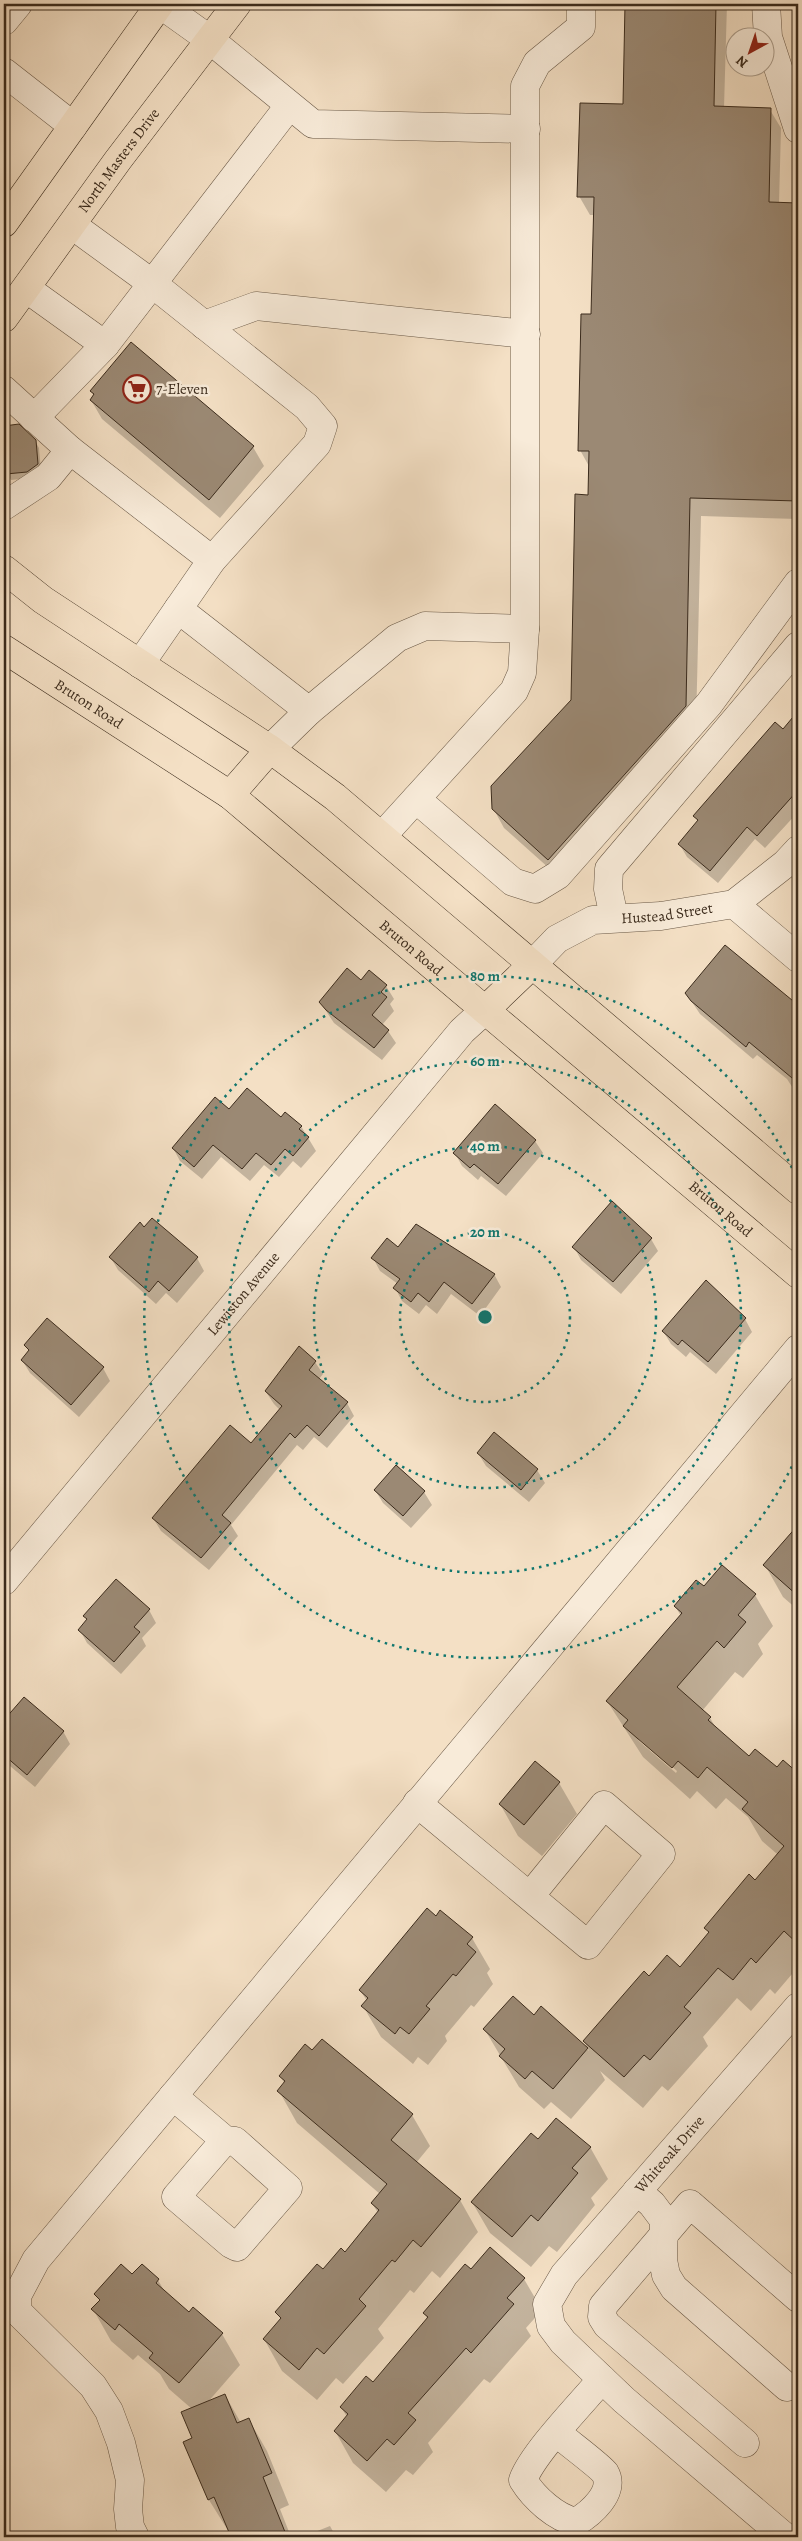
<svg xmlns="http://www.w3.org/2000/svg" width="802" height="2541" font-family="Alegreya,serif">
	<rect width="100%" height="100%" fill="#f4e0c5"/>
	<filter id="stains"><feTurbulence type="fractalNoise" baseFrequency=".004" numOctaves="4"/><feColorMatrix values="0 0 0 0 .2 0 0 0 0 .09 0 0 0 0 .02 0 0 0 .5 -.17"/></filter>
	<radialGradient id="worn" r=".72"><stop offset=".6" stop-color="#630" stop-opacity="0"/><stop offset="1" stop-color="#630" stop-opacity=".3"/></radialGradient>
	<!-- shadow -->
	<path fill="#0003" fill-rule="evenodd" d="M 626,4 L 727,4 L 724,108 L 770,110 L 781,128 L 779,204 L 798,204 L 798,519 L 701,516 L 696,726 L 560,878 L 504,828 L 493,808 L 572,700 L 589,496 L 590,468 L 580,450 L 592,315 L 594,215 L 590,215 L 579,196 L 624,106 Z
		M 131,344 L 253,447 L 264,466 L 220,518 L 102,419 L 91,400 L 94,396 L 91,391 Z
		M 18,426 L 35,441 L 39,448 L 41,470 L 30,478 L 11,480 L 8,474 L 4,427 Z
		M 798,713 L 798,812 L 765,848 L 755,839 L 718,883 L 687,857 L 680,845 L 698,822 L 695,816 L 783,730 Z
		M 370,972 L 386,986 L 394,999 L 390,1004 L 394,1011 L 382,1025 L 388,1031 L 396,1043 L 382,1060 L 334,1023 L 320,1002 L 361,982 Z
		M 767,979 L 798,1006 L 798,1096 L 787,1079 L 757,1055 L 753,1059 L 700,1014 L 686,993 Z
		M 282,1118 L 301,1126 L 316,1151 L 301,1168 L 293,1161 L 279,1177 L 264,1165 L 250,1181 L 221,1157 L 202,1179 L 180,1161 L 173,1148 Z
		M 535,1141 L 543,1153 L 506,1196 L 481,1176 L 478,1180 L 462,1166 L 455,1153 Z
		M 144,1229 L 197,1258 L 204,1271 L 177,1303 L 166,1293 L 156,1304 L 118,1270 L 111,1258 Z
		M 651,1239 L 658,1251 L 621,1294 L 581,1260 L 574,1247 Z
		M 373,1258 L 494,1274 L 501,1287 L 480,1316 L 451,1294 L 437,1314 L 426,1305 L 419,1314 L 402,1301 L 395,1288 L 398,1284 L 380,1271 Z
		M 745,1319 L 752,1332 L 716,1374 L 690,1352 L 686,1357 L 671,1344 L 663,1331 Z
		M 26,1345 L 103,1368 L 110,1381 L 79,1417 L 30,1373 L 22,1360 L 29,1352 Z
		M 315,1362 L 323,1374 L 319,1379 L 347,1403 L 354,1416 L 327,1448 L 314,1437 L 303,1450 L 297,1445 L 231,1525 L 238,1536 L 209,1570 L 161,1531 L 153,1518 L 251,1445 L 280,1410 L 274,1404 L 266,1392 Z
		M 478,1453 L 537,1470 L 545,1483 L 529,1502 L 486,1466 Z
		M 396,1467 L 424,1492 L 432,1505 L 411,1528 L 383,1503 L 375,1490 Z
		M 798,1526 L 798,1610 L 783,1597 L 765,1565 Z
		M 704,1588 L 755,1595 L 773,1626 L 758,1644 L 763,1654 L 743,1678 L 735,1672 L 702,1711 L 710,1718 L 716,1728 L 749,1758 L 777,1769 L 783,1762 L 798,1775 L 798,1872 L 762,1841 L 748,1817 L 726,1798 L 716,1809 L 697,1791 L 690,1799 L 643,1757 L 607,1701 L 681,1616 L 675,1606 ZM 636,1735 L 677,1771 L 676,1773 L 639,1741 Z
		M 149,1610 L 156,1623 L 142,1638 L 146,1646 L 121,1674 L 87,1643 L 80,1630 L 88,1621 L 85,1616 Z
		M 4,1718 L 63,1731 L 70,1744 L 35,1787 L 4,1761 Z
		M 559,1783 L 577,1814 L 542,1856 L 518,1836 L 500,1804 Z
		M 774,1860 L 798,1880 L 798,1967 L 775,1994 L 770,1989 L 751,2011 L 737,1998 L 703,2037 L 708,2046 L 668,2091 L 662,2086 L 643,2108 L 600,2071 L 605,2080 L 571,2119 L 551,2102 L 544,2109 L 519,2087 L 485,2030 L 534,2017 L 541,2008 L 589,2051 L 584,2041 L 649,1978 L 681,1969 L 709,1934 L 706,1928 L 756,1881 Z
		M 436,1917 L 472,1938 L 490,1969 L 487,1973 L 493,1984 L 474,2007 L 471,2005 L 445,2036 L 447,2041 L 428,2065 L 418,2057 L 413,2064 L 381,2037 L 363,2006 L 367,2001 L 360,1990 Z
		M 280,2076 L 412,2115 L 430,2146 L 416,2163 L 460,2200 L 478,2232 L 440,2278 L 432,2271 L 414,2293 L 410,2290 L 378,2329 L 384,2338 L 343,2384 L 336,2378 L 317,2400 L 282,2371 L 264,2339 L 281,2320 L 277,2312 L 345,2253 L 378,2213 L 372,2203 L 380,2194 L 297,2123 L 279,2091 L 285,2084 Z
		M 538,2141 L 590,2147 L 608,2179 L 591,2198 L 595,2205 L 557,2252 L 549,2246 L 531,2267 L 490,2233 L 472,2202 Z
		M 142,2266 L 158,2280 L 166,2294 L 189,2314 L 222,2334 L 240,2365 L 207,2403 L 225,2395 L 241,2423 L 249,2420 L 267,2451 L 289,2505 L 280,2509 L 291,2537 L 232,2537 L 209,2500 L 185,2442 L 193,2439 L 192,2409 L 169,2389 L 160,2374 L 138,2355 L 133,2360 L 111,2341 L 93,2309 L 100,2301 L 96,2294 L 133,2276 Z
		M 524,2279 L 542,2310 L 526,2328 L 531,2336 L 490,2383 L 484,2379 L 428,2443 L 433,2452 L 413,2475 L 406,2470 L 386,2492 L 353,2463 L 335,2431 L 347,2417 L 341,2407 L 374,2384 L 428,2320 L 424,2313 Z
		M 330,2526 L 335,2535 L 341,2532 L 344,2537 L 302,2537 Z"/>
	<!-- building -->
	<path fill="#9b8974" stroke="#3b2b1c" d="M 625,4 L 716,4 L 714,106 L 771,108 L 769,202 L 798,203 L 798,501 L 690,498 L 686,706 L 548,860 L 492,809 L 491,786 L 571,700 L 575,494 L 588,495 L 589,451 L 578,451 L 581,314 L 591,314 L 594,197 L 577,197 L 580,103 L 623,104 Z
		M 131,342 L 254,446 L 209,500 L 90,400 L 94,394 L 90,391 Z
		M 19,424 L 36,440 L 38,464 L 27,472 L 6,474 L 4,426 Z
		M 798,711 L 798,790 L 757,836 L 747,827 L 710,871 L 678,844 L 698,820 L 693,816 L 775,722 L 783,729 Z
		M 725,945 L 798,1005 L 798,1083 L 749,1042 L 746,1047 L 691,1001 L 685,993 Z
		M 347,968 L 361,980 L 369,970 L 387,985 L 381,992 L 387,997 L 372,1015 L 389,1030 L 374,1048 L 326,1010 L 319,1002 Z
		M 247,1088 L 281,1117 L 285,1112 L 302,1126 L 299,1129 L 309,1137 L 293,1156 L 285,1149 L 271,1165 L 256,1153 L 242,1169 L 213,1145 L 194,1167 L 172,1148 L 215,1097 L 229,1109 Z
		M 495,1104 L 536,1140 L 498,1184 L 474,1164 L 470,1168 L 453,1153 Z
		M 612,1201 L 652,1238 L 613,1282 L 572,1247 Z
		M 152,1218 L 198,1257 L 169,1291 L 158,1281 L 149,1292 L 109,1257 L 140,1222 L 144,1227 Z
		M 416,1224 L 495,1274 L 472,1304 L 444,1282 L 429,1302 L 418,1293 L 411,1302 L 393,1288 L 400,1279 L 371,1258 L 387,1238 L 398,1247 Z
		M 706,1280 L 746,1318 L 708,1362 L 682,1340 L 678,1345 L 662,1331 Z
		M 47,1318 L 104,1367 L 71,1405 L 21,1360 L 29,1350 L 24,1345 Z
		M 299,1346 L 316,1361 L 309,1370 L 348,1402 L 319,1436 L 307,1425 L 295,1438 L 290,1433 L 222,1515 L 231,1523 L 201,1558 L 152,1518 L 230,1425 L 251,1443 L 282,1406 L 265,1391 Z
		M 494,1432 L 538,1469 L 521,1490 L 477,1453 Z
		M 396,1465 L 425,1491 L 403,1516 L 374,1490 Z
		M 798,1525 L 798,1596 L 763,1565 Z
		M 722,1565 L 756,1594 L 738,1615 L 746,1622 L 724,1648 L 717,1641 L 677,1687 L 711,1717 L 708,1720 L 749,1756 L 755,1749 L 777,1767 L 783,1760 L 798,1773 L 798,1944 L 784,1931 L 756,1963 L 751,1958 L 733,1980 L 718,1968 L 684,2007 L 691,2013 L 650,2060 L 644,2055 L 624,2077 L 583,2041 L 644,1971 L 649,1976 L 667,1955 L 680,1967 L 709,1932 L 704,1928 L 749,1874 L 755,1880 L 784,1846 L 742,1809 L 748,1802 L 707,1767 L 698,1778 L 678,1761 L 672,1768 L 623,1726 L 628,1720 L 606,1701 L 682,1613 L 674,1606 L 696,1580 L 704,1586 Z
		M 116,1579 L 150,1609 L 134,1627 L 140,1632 L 114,1662 L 78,1630 L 87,1619 L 83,1616 Z
		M 24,1697 L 64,1731 L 27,1775 L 4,1755 L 4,1720 Z
		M 535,1761 L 560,1782 L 524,1825 L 499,1804 Z
		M 427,1908 L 436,1916 L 440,1910 L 473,1937 L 467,1944 L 476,1952 L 456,1976 L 453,1974 L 426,2006 L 430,2009 L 409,2034 L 400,2027 L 395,2034 L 361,2006 L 368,1998 L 359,1990 Z
		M 513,1996 L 534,2015 L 541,2006 L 588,2048 L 553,2089 L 532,2071 L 525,2079 L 499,2056 L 505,2049 L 483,2029 Z
		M 322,2039 L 413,2114 L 391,2140 L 461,2199 L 421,2247 L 413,2240 L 395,2262 L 392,2260 L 359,2299 L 366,2306 L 324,2354 L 317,2348 L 299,2370 L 263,2339 L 281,2318 L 275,2312 L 317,2264 L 323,2269 L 341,2248 L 345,2252 L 379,2210 L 371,2203 L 387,2184 L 277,2091 L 285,2081 L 279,2076 L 305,2044 L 312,2050 Z
		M 556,2118 L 591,2147 L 572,2168 L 578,2173 L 538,2221 L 531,2215 L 512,2237 L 471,2202 L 531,2133 L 538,2139 Z
		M 490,2247 L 525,2278 L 507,2298 L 514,2304 L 471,2353 L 466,2348 L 408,2413 L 416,2420 L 394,2445 L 387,2439 L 367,2461 L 334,2431 L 348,2414 L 340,2407 L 366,2376 L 373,2382 L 428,2317 L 423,2313 L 465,2264 L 471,2269 Z
		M 121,2264 L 132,2274 L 142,2264 L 159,2279 L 156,2283 L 189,2312 L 193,2307 L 223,2333 L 179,2383 L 149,2358 L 153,2353 L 119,2324 L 115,2330 L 91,2309 L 100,2300 L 94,2294 Z
		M 225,2394 L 237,2423 L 249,2418 L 272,2473 L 263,2477 L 287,2537 L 231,2537 L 214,2497 L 208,2500 L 183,2442 L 192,2438 L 181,2412 Z"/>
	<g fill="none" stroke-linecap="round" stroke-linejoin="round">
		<defs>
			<g id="minor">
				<path d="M 160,4 L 209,39 L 313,124 L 526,129"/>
				<path d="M 766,4 L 768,37 L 798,129"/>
				<path d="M 4,21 L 18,4"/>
				<path d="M 4,72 L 73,126"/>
				<path d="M 72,225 L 153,284 L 307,407 L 323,426 L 317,444 L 212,560 L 140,664"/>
				<path d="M 27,289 L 105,345 L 34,418"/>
				<path d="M 204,325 L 256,306 L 526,334"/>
				<path d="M 105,345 L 289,106"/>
				<path d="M 4,390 L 70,450 L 48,477 L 4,506"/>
				<path d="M 70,450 L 212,560"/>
				<path d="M 178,609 L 309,711"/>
				<path d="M 270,749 L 309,711 L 397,638 L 425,626 L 525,629"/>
				<path d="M 416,799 L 513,882 L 535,889 L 558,875 L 709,704 L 798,583"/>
				<path d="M 383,835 L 514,691 L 522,673 L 525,629 L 525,86 L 537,63 L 581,27 L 581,4"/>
				<path d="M 734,904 L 798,958"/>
				<path d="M 614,917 L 608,889 L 609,869 L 798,646"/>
				<path id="s1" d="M 532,965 L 557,939 L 593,920 L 661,916 L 734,904 L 785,864 L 798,850"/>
				<path id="s2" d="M 4,1581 L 462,1031 L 485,1010"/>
				<path d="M 417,1803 L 588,1945 L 661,1854 L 604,1805 L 530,1896"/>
				<path d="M 173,2096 L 225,2140 L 235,2141 L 288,2188 L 237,2247 L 231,2244 L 176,2197 L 225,2140"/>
				<path d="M 637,2191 L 652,2204 L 664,2220 L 663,2260 L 666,2275 L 674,2288 L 787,2387"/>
				<path d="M 557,2433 C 566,2441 600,2466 605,2473 C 616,2492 590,2514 576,2522 C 556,2518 534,2498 523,2480 C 533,2453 581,2404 602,2379"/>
				<path d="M 745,2443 L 607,2325 L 602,2317 L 603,2306 L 690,2204 L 798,2298"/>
				<path d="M 135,2537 L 130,2527 L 128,2509 L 130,2480 L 121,2443 L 109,2411 L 93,2386 L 17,2311 L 17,2296 L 36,2260 L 798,1349"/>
				<path id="s3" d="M 785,2537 L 624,2400 L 563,2342 L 551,2326 L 547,2304 L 564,2275 L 798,2007"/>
			</g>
			<g id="major">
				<path d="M 4,223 L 160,4"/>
				<path id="s4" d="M 4,318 L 118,160 L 237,4"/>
				<path d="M 4,569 L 43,600 L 270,749 L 335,797 L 798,1190"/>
				<path id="s5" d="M 4,649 L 230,795 L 798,1274"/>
				<path d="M 230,795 L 270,749"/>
				<path d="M 485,1010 L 532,965"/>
			</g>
		</defs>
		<!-- minor casing -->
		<use href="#minor" stroke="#695846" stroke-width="29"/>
		<!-- major casing -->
		<use href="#major" stroke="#3b2b1c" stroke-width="29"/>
		<!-- minor -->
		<use href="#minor" stroke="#f8ebd9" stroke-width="28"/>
		<!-- major -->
		<use href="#major" stroke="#f4e0c5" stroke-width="28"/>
	</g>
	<!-- distance rings -->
	<g fill="none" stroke="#0f766e" stroke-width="2.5" stroke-dasharray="2.5 5">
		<circle cx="485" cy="1317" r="85"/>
		<circle cx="485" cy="1317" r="171"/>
		<circle cx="485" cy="1317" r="256"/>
		<path d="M798 1453A341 341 0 1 1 798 1181"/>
	</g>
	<!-- icons -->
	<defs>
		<symbol id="supermarket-ring" viewBox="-11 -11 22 22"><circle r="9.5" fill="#f8ebd9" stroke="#8f2418" stroke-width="1.5"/><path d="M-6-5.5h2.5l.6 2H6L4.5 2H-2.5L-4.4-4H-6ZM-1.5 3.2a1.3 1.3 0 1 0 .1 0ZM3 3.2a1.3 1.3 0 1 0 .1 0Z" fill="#8f2418"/></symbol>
	</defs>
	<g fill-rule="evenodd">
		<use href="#supermarket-ring" x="121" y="373" width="32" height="32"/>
	</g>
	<g text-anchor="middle" stroke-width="5" stroke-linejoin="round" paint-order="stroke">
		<!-- street labels -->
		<g font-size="15" fill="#3b2b1c" stroke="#f8ebd9">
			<text dy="5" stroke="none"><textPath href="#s4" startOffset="195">North Masters Drive</textPath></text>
			<text dy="5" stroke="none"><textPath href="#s5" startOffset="101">Bruton Road</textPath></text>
			<text dy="5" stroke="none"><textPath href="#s1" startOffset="151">Hustead Street</textPath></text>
			<text dy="5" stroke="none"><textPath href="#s5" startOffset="506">Bruton Road</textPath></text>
			<text dy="5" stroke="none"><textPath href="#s5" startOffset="911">Bruton Road</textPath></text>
			<text dy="5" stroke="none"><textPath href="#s2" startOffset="374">Lewiston Avenue</textPath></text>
			<text dy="5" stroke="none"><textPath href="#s3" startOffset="532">Whiteoak Drive</textPath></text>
		</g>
		<!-- poi labels -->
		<g font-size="15" fill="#3b2b1c" stroke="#f8ebd9" text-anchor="start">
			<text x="156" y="394">7-Eleven</text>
		</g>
	</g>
	<circle cx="485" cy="1317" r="8" fill="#0f766e" stroke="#f8ebd9" stroke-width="2.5"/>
	<g font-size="15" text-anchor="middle" font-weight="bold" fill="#0f766e" stroke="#f8ebd9" stroke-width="5" stroke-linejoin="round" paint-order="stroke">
		<text x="485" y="981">80 m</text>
		<text x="485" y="1066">60 m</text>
		<text x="485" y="1151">40 m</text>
		<text x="485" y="1237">20 m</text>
	</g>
	<!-- margin -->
	<rect width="802" height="2541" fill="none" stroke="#f4e0c5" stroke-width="20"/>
	<rect x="5" y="5" width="792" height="2531" fill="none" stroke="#3b2b1c" stroke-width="2.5"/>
	<rect x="10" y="10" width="782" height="2521" fill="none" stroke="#3b2b1c"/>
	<!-- north arrow -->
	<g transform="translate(750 52) rotate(220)"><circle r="24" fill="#f8ebd9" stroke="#ac9e8d"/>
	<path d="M0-4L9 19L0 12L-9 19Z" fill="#8f2418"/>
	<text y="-8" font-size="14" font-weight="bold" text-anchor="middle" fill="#3b2b1c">N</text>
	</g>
	<rect width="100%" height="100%" filter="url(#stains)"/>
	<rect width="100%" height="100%" fill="url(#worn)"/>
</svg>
